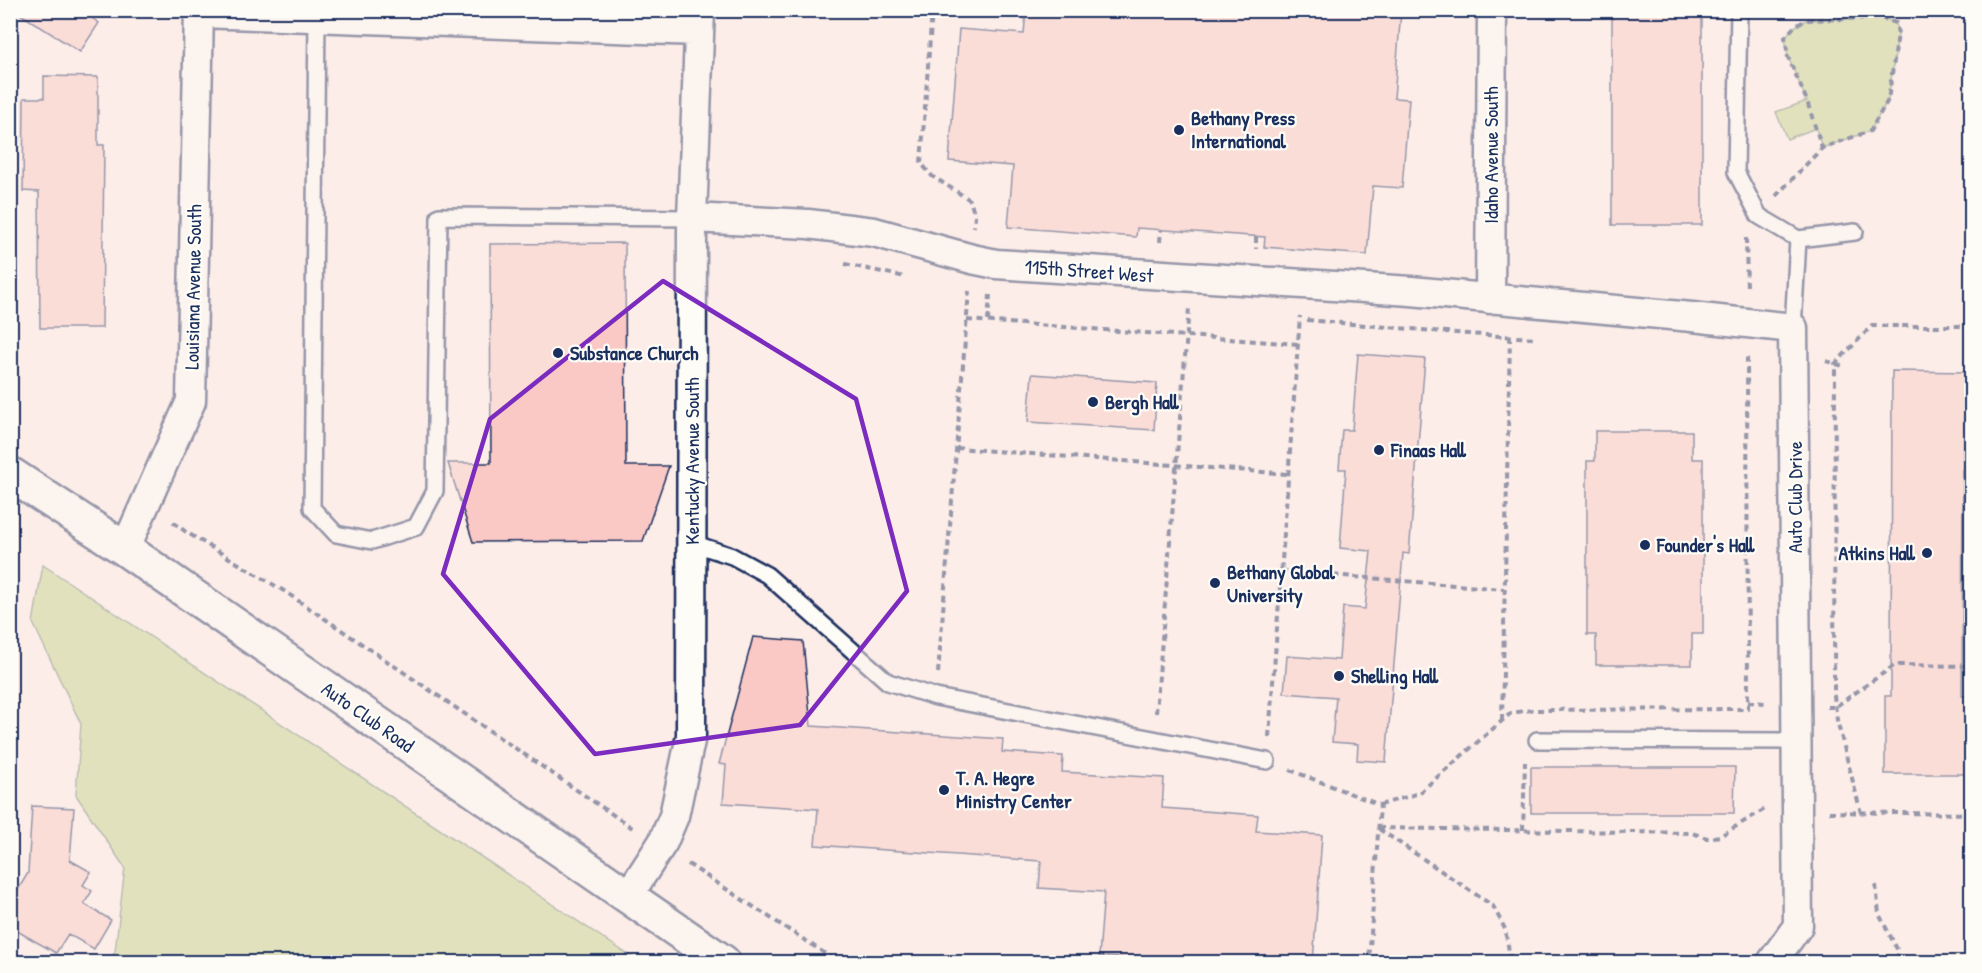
<svg xmlns="http://www.w3.org/2000/svg" width="1982" height="973" font-family="'Patrick Hand',sans-serif">
	<rect width="100%" height="100%" fill="#fcede8"/>
	<filter id="ink" filterUnits="userSpaceOnUse"><feTurbulence type="fractalNoise" baseFrequency=".0167" numOctaves="2"/><feDisplacementMap in="SourceGraphic" scale="12" xChannelSelector="R" yChannelSelector="G"/><feConvolveMatrix kernelMatrix="1 2 1 2 8 2 1 2 1" color-interpolation-filters="sRGB"/></filter>
	<g filter="url(#ink)">
		<!-- green -->
		<path fill="#c1d68b" stroke="#6e8274" stroke-width="1.5" d="M 1882,18 L 1896,23 L 1898,34 L 1888,100 L 1870,131 L 1822,148 L 1816,128 L 1787,139 L 1776,112 L 1807,101 L 1788,57 L 1785,37 L 1794,27 L 1806,20 Z
			M 43,565 L 639,962 L 108,962 L 115,952 L 125,868 L 76,795 L 81,724 L 33,623 Z"/>
		<!-- building -->
		<path fill="#fac9c6" stroke="#1b2f5e" stroke-width="1.5" d="M 14,10 L 80,10 L 99,23 L 80,52 Z
			M 1026,10 L 1401,10 L 1394,98 L 1409,99 L 1402,188 L 1373,186 L 1367,255 L 1264,247 L 1265,237 L 1137,228 L 1136,237 L 1008,227 L 1013,166 L 949,161 L 959,29 L 1024,34 Z
			M 1612,10 L 1702,10 L 1702,225 L 1612,225 Z
			M 44,76 L 98,77 L 98,145 L 104,145 L 102,328 L 40,328 L 39,192 L 23,191 L 24,98 L 44,98 Z
			M 625,243 L 626,466 L 669,466 L 643,541 L 473,542 L 448,463 L 491,463 L 490,244 Z
			M 1358,354 L 1425,359 L 1409,554 L 1403,553 L 1386,762 L 1357,760 L 1358,744 L 1332,742 L 1336,697 L 1284,693 L 1287,656 L 1339,660 L 1343,607 L 1365,609 L 1371,551 L 1340,548 L 1346,469 L 1339,469 L 1342,430 L 1352,430 Z
			M 1892,371 L 1971,372 L 1971,450 L 1963,450 L 1962,696 L 1971,696 L 1971,774 L 1885,774 L 1885,696 L 1891,696 Z
			M 1032,374 L 1157,383 L 1154,430 L 1028,422 Z
			M 1595,431 L 1692,431 L 1692,459 L 1703,459 L 1703,634 L 1692,634 L 1692,665 L 1596,665 L 1596,635 L 1587,635 L 1587,461 L 1595,461 Z
			M 753,637 L 803,641 L 811,726 L 1003,739 L 1002,752 L 1063,756 L 1062,772 L 1164,778 L 1162,808 L 1258,815 L 1256,831 L 1322,835 L 1313,963 L 1184,963 L 1099,956 L 1104,892 L 1039,888 L 1041,861 L 815,845 L 818,809 L 723,803 L 726,765 L 719,764 Z
			M 1531,767 L 1735,767 L 1734,813 L 1531,813 Z
			M 32,806 L 74,808 L 70,860 L 91,872 L 83,885 L 92,891 L 84,904 L 111,920 L 94,949 L 68,934 L 56,953 L 10,927 L 10,903 L 28,873 Z"/>
		<g fill="none" stroke-linecap="round" stroke-linejoin="round">
			<defs>
				<path id="service" d="M 1739,10 L 1736,172 L 1759,216 L 1798,239
					M 317,17 L 312,508 L 336,534 L 372,541 L 416,527 L 435,491 L 439,216 L 692,218
					M 1793,328 L 1798,239 L 1855,232
					M 692,543 L 732,556 L 767,575 L 888,682 L 936,697 L 1267,761
					M 1537,740 L 1797,741"/>
				<path id="minor" d="M 199,13 L 699,31
					M 692,218 L 808,224 L 874,232 L 972,259 L 996,264 L 1411,291 L 1692,317 L 1793,328 L 1798,926 L 1772,962
					M 1490,299 L 1492,10
					M 125,549 L 191,401 L 199,10
					M 628,896 L 663,842 L 674,816 L 691,736 L 692,218 L 700,10"/>
				<path id="tertiary" d="M 10,474 L 125,549 L 723,962"/>
			</defs>
			<!-- service casing -->
			<use href="#service" stroke="#1b2f5e" stroke-width="20"/>
			<!-- minor casing -->
			<use href="#minor" stroke="#1b2f5e" stroke-width="33"/>
			<!-- tertiary casing -->
			<use href="#tertiary" stroke="#1b2f5e" stroke-width="38"/>
			<!-- path -->
			<path stroke="#1b2f5e" stroke-width="4" stroke-dasharray="6 4.5" stroke-linecap="butt" d="M 932,10 L 921,163 L 932,176 L 970,200 L 975,216 L 974,227
				M 1776,196 L 1822,148 L 1870,131 L 1888,100 L 1898,34 L 1896,23 L 1882,18 L 1806,20 L 1794,27 L 1785,37 L 1788,57 L 1807,101 L 1822,148
				M 1256,237 L 1256,249
				M 1746,238 L 1747,290
				M 1160,242 L 1161,229
				M 845,264 L 905,277
				M 967,320 L 1298,344
				M 1307,320 L 1468,334 L 1535,338
				M 988,321 L 990,295
				M 1826,361 L 1843,366
				M 956,448 L 1288,474
				M 173,522 L 186,532 L 284,591 L 634,829
				M 1281,571 L 1504,589
				M 938,673 L 969,291
				M 1748,702 L 1765,703
				M 1827,707 L 1835,707 L 1895,665 L 1972,666
				M 1156,713 L 1189,308
				M 1502,720 L 1510,337
				M 1269,737 L 1300,316
				M 1290,770 L 1380,805 L 1369,962
				M 1380,805 L 1419,793 L 1511,713 L 1531,710 L 1748,709 L 1747,355
				M 1829,812 L 1972,814
				M 1861,813 L 1837,720 L 1834,696 L 1835,364 L 1872,326 L 1972,326
				M 1378,828 L 1692,833 L 1707,838 L 1720,836 L 1765,809
				M 1379,829 L 1493,906 L 1505,929 L 1511,962
				M 1523,830 L 1525,762
				M 688,864 L 838,962
				M 1876,885 L 1879,914 L 1898,951 L 1897,962"/>
			<!-- service -->
			<use href="#service" stroke="#fdfcf7" stroke-width="15"/>
			<!-- minor -->
			<use href="#minor" stroke="#fdfcf7" stroke-width="28"/>
			<!-- tertiary -->
			<use href="#tertiary" stroke="#fdfcf7" stroke-width="33"/>
		</g>
	</g>
	<!-- marked area -->
	<path d="M0 0H1982V973H0ZM 663,281 L 856,399 L 907,591 L 800,725 L 595,754 L 443,574 L 490,419 Z" fill="#fcede8" fill-opacity=".55" fill-rule="evenodd"/>
	<path fill="none" stroke="#7b2cbf" stroke-width="4.5" stroke-linejoin="round" d="M 663,281 L 856,399 L 907,591 L 800,725 L 595,754 L 443,574 L 490,419 Z"/>
	<!-- markers -->
	<g fill="#1b2f5e" stroke="#fdfcf7" stroke-width="2">
		<circle cx="1179" cy="130" r="6"/>
		<circle cx="558" cy="353" r="6"/>
		<circle cx="1093" cy="402" r="6"/>
		<circle cx="1379" cy="450" r="6"/>
		<circle cx="1645" cy="545" r="6"/>
		<circle cx="1927" cy="553" r="6"/>
		<circle cx="1215" cy="583" r="6"/>
		<circle cx="1339" cy="676" r="6"/>
		<circle cx="944" cy="790" r="6"/>
	</g>
	<g text-anchor="middle" stroke-width="4.5" stroke-linejoin="round" paint-order="stroke">
		<!-- poi labels -->
		<g font-size="20" font-weight="bold" fill="#1b2f5e" stroke="#fdfcf7" text-anchor="start">
			<text x="1191" y="125">Bethany Press<tspan x="1191" dy="23">International</tspan></text>
			<text x="570" y="360">Substance Church</text>
			<text x="1105" y="409">Bergh Hall</text>
			<text x="1391" y="457">Finaas Hall</text>
			<text x="1657" y="552">Founder's Hall</text>
			<text x="1915" y="560" text-anchor="end">Atkins Hall</text>
			<text x="1227" y="579">Bethany Global<tspan x="1227" dy="23">University</tspan></text>
			<text x="1351" y="683">Shelling Hall</text>
			<text x="956" y="785">T. A. Hegre<tspan x="956" dy="23">Ministry Center</tspan></text>
		</g>
		<!-- street labels -->
		<g font-size="20" fill="#1b2f5e" stroke="#fdfcf7">
			<text transform="translate(1491 155) rotate(-90)" y="7">Idaho Avenue South</text>
			<text transform="translate(1089 271) rotate(4)" y="7">115th Street West</text>
			<text transform="translate(193 287) rotate(-89)" y="7">Louisiana Avenue South</text>
			<text transform="translate(692 461) rotate(-90)" y="7">Kentucky Avenue South</text>
			<text transform="translate(1795 497) rotate(-90)" y="7">Auto Club Drive</text>
			<text transform="translate(368 717) rotate(35)" y="7">Auto Club Road</text>
		</g>
	</g>
	<!-- margin -->
	<rect width="1982" height="973" fill="none" stroke="#fdfcf7" stroke-width="36"/>
	<rect x="18" y="18" width="1946" height="937" fill="none" stroke="#1b2f5e" stroke-width="2" filter="url(#ink)"/>
</svg>
